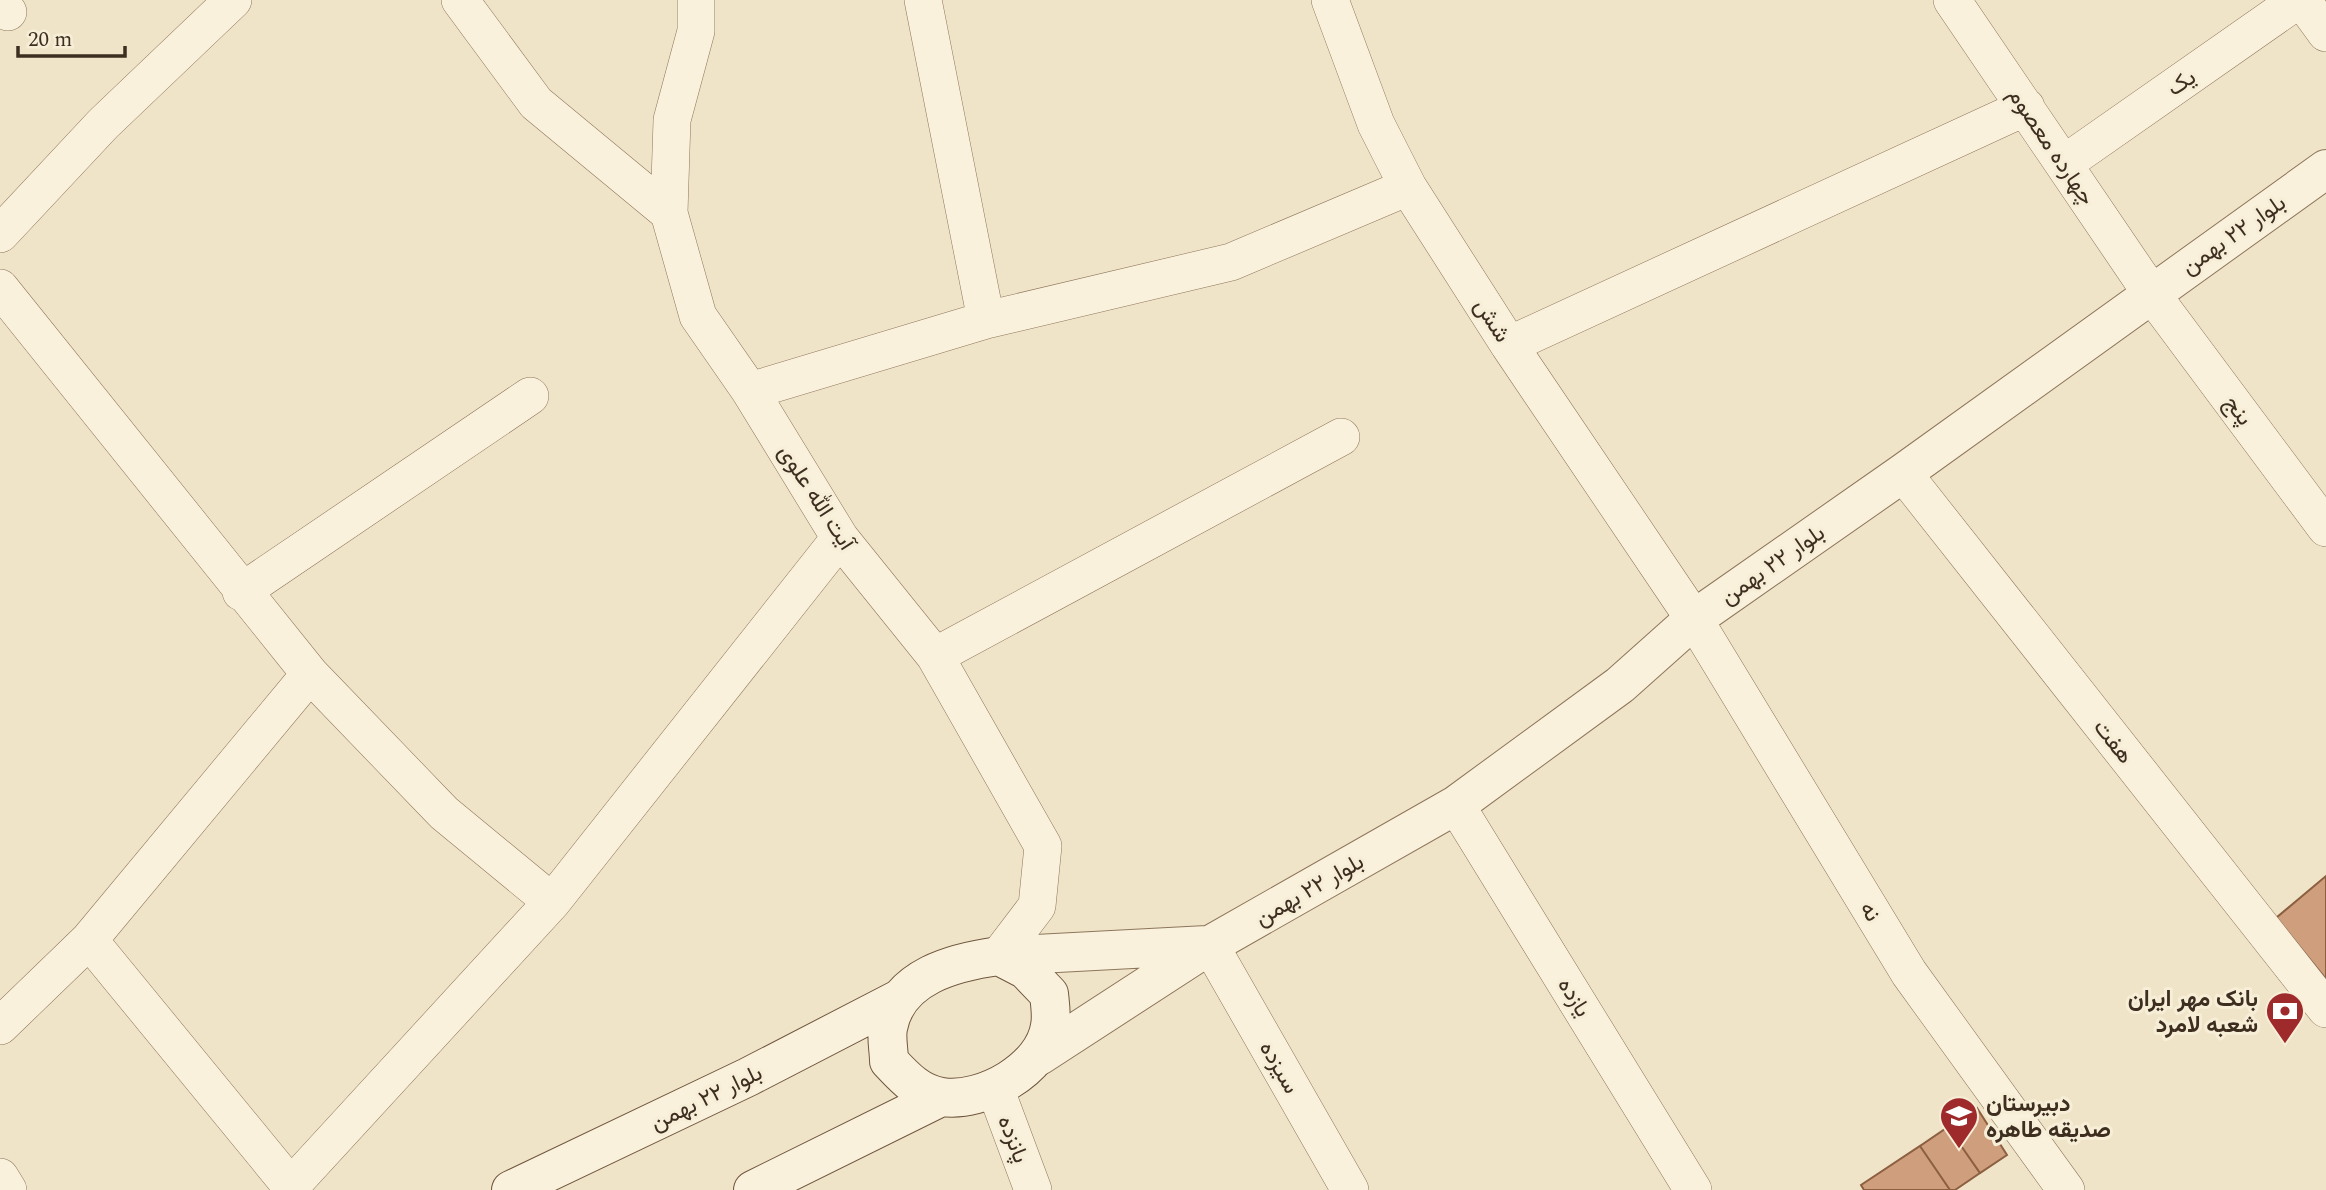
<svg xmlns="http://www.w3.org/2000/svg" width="2326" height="1190" font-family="Spectral,Vazirmatn,serif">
	<rect width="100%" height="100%" fill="#f0e4c8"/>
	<!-- building -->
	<path fill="#cf9f7d" stroke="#8d5f41" stroke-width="2" d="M 2326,876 L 2326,979 L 2276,918 Z
		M 1977,1108 L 2007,1155 L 1980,1173 L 1948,1127 Z
		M 1948,1127 L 1980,1173 L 1955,1190 L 1950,1190 L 1920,1146 Z
		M 1920,1146 L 1950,1190 L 1864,1190 L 1861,1185 Z"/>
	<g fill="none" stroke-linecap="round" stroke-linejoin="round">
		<defs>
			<path id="minor" d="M 460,0 L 536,103 L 669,213
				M 696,0 L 696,31 L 672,120 L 669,213 L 698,316 L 750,391 L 840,538 L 935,656 L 1043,846 L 1037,906 L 999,956
				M 1330,0 L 1376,124 L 1408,187 L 1509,345 L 1694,619 L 1909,973 L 2066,1190
				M 1952,0 L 2151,293 L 2326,528
				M 2302,0 L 2326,33
				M 0,3 L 8,12
				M 2065,163 L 2298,0
				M 0,234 L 103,124 L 233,0
				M 0,288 L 310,674 L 444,813 L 552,902
				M 986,320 L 1231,262 L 1408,187
				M 1509,345 L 2026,107
				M 750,391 L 986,320 L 923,0
				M 1903,473 L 2326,1009
				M 241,592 L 530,396
				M 935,656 L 1341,437
				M 1456,805 L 1693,1190
				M 89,940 L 294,1190
				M 1210,945 L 1350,1190
				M 0,1026 L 89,940 L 310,674
				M 995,1088 L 1033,1190
				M 0,1177 L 8,1190
				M 291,1186 L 552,902 L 840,538"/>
			<path id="tertiary" d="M 999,956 L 1207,945
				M 1039,1056 L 1210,945 L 1456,805 L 1620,685 L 1694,619 L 1903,473 L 2326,169"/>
			<path id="secondary" d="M 999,956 L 1026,970 L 1049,994 C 1050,1004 1052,1016 1050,1026 C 1044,1069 983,1103 942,1097 C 919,1094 904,1077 889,1061 C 889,1051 886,1038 888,1028 C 897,976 955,962 999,956 Z
				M 511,1190 L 748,1077 L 899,999
				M 753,1190 L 941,1097"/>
		</defs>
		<!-- minor casing -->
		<use href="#minor" stroke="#8d765c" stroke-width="38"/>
		<!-- tertiary casing -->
		<use href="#tertiary" stroke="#8d765c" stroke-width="40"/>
		<!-- secondary casing -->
		<use href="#secondary" stroke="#6f573f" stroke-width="40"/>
		<!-- minor -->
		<use href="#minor" stroke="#faf1dc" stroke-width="37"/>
		<!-- tertiary -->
		<use href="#tertiary" stroke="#faf1dc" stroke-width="38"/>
		<!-- secondary -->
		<use href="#secondary" stroke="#faf1dc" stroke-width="38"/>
	</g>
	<!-- icons -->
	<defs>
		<symbol id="bank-pin" viewBox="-11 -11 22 30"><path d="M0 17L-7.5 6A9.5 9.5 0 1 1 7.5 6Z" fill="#9e2a2b" stroke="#f7eed8"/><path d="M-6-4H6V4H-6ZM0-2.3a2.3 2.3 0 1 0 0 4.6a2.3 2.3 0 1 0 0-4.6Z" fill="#fff"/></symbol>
		<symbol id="school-pin" viewBox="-11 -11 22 30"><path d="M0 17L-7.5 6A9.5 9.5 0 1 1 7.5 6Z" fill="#9e2a2b" stroke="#f7eed8"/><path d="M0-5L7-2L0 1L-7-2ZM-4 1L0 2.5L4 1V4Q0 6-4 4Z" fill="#fff"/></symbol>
	</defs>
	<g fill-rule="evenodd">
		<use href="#bank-pin" x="2263" y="989" width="44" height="60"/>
		<use href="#school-pin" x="1937" y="1094" width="44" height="60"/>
	</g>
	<g text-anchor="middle" stroke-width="6" stroke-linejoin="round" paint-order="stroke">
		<!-- street labels -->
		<g font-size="23" fill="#3d2e20" stroke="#f7eed8">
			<text transform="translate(2181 82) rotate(-35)" y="8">یک</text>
			<text transform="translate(2052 146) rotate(56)" y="8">چهارده معصوم</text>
			<text transform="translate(2233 234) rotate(-35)" y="8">بلوار ۲۲ بهمن</text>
			<text transform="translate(1493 320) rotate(57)" y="8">شش</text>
			<text transform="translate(2239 410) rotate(53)" y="8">پنج</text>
			<text transform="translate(817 497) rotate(57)" y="8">آیت الله علوی</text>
			<text transform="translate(1772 564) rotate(-35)" y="8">بلوار ۲۲ بهمن</text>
			<text transform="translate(2114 741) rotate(52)" y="8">هفت</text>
			<text transform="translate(1309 889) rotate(-30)" y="8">بلوار ۲۲ بهمن</text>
			<text transform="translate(1871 911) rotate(59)" y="8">نه</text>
			<text transform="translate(1575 997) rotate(58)" y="8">یازده</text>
			<text transform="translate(1280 1067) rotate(60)" y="8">سیزده</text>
			<text transform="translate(706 1097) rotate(-26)" y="8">بلوار ۲۲ بهمن</text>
			<text transform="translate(1014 1139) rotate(69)" y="8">پانزده</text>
		</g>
		<!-- poi labels -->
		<g font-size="23" font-weight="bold" fill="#3d2e20" stroke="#f7eed8" text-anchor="end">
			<text x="2258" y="1006">بانک مهر ایران<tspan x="2258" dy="26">شعبه لامرد</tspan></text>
			<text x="1986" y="1111" text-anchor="start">دبیرستان<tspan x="1986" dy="26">صدیقه طاهره</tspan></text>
		</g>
	</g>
	<!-- scale -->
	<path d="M18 46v10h107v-10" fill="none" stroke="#3d2e20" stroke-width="3.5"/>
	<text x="28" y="46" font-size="21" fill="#3d2e20" stroke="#f7eed8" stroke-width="5" paint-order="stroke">20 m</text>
</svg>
